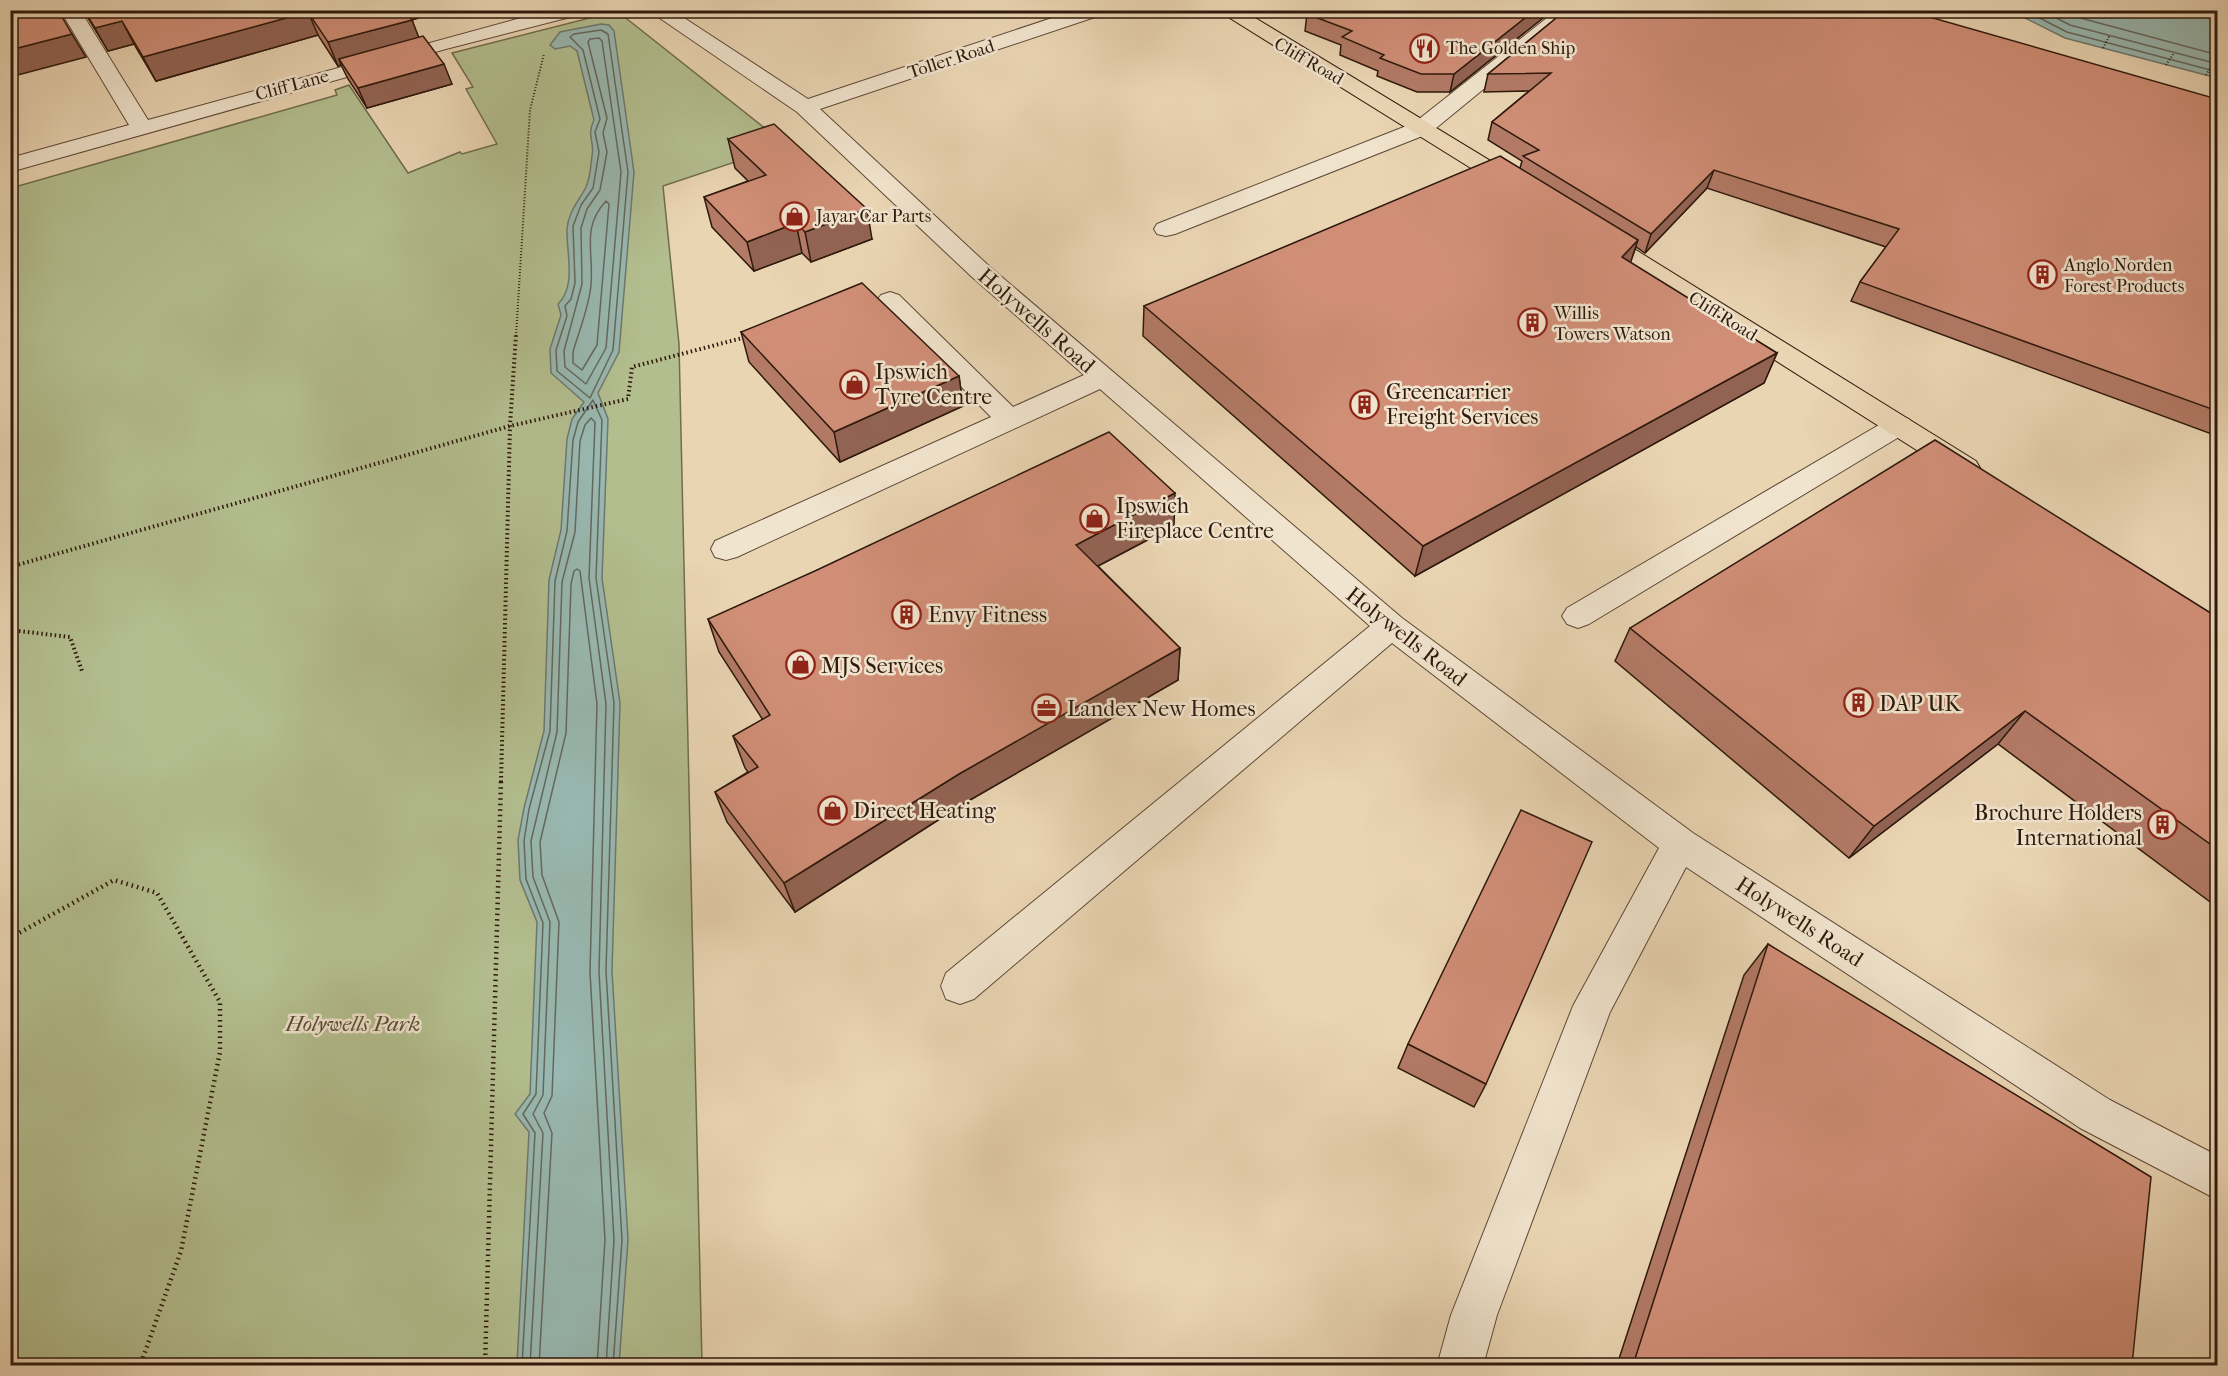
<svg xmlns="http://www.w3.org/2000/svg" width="2228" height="1376" font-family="'IM FELL French Canon',serif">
	<rect width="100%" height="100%" fill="#ead5b3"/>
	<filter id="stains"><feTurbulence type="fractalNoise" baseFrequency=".00333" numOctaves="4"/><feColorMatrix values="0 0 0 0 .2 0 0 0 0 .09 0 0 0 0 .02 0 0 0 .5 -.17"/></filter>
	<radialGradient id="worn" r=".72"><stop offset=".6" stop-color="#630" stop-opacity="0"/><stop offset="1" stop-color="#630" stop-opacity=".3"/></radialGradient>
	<!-- green -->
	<path fill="#b3be8f" stroke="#706c4e" stroke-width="1.5" d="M 617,11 L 786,145 L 663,186 L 679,344 L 702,1365 L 11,1366 L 11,188 L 337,95 L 335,90 L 349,85 L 408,173 L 460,152 L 462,154 L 497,144 L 466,89 L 473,87 L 452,53 Z"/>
	<!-- water -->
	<path fill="#98b8b1" stroke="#6e786f" stroke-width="1.5" d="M 2011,11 L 2217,11 L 2217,78 L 2065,38 Z
		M 601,24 L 609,25 L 614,31 L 634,172 L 619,352 L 598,393 L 608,419 L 602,578 L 620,703 L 612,971 L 628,1240 L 619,1365 L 517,1365 L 529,1132 L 515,1114 L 530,1094 L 537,922 L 520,880 L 518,840 L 524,808 L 544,731 L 549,580 L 561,530 L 567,439 L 572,419 L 584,402 L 551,373 L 550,349 L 561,315 L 558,304 C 577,286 566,252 567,229 C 568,212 579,201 586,187 C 590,179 591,165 592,156 C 595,141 586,136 594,120 L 577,51 L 570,46 L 555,49 L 550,45 L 560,32 Z"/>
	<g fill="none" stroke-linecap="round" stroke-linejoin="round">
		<!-- shore -->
		<path stroke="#63685e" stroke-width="1.5" d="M 2024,10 L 2067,32 L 2218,72
			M 2041,10 L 2070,25 L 2218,64
			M 2061,10 L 2073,16 L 2218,55
			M 601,30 L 608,34 L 628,172 L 613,350 L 590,398 L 557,371 L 556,350 L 567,316 L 565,306 L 571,299 L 575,283 L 573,226 L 581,205 L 593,188 L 599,152 L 595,132 L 600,119 L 583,50 L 570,37 L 574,34 Z
			M 599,38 L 602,41 L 621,172 L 606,348 L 586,384 L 565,367 L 564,351 L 582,284 L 581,228 L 587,209 L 600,190 L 607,152 L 603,133 L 607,118 L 588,42 L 590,39 Z
			M 606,201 L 609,204 L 597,345 L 582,370 L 573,363 L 573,352 C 579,331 589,307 591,285 C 594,252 581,228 606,201 Z
			M 522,1366 L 535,1133 L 523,1114 L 536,1094 L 543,923 L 526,879 L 524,841 L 529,809 L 550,731 L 555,581 L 567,531 L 573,440 L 578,422 L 593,400 L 602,420 L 596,578 L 614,703 L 606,971 L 622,1240 L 613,1366
			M 530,1366 L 543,1133 L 533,1114 L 543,1095 L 550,922 L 533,877 L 531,841 L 557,732 L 562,582 L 575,532 L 580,441 L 585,425 L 591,418 L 595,422 L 589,578 L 606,704 L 599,972 L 614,1240 L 606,1366
			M 539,1366 L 552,1133 L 544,1113 L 552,1096 L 559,922 L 542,875 L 540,842 L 566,733 L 571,584 L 574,571 L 577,569 L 580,571 L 597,704 L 590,972 L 605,1240 L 597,1366"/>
		<defs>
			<path id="minor" d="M 60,10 L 80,10 L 148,120 L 550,10 L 585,10 L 582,14 L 446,49 L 10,172 L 10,158 L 129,125 Z
				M 648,10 L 672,10 L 808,99 L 1076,10 L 1107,10 L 1104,14 L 820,109 L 990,267 L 1402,618 L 1693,833 L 2110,1100 L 2218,1156 L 2218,1200 L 2080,1128 L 1686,867 L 1610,1012 L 1497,1315 L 1483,1366 L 1437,1366 L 1451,1315 L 1573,1006 L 1659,848 L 1392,643 L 974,999 L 960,1004 L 946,999 L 941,986 L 946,973 L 1370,626 L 1100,389 L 737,557 L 726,560 L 715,557 L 711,549 L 715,541 L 991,417 L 881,305 L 877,300 L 881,295 L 890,292 L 899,295 L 1013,407 L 1084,375 L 972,277 L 797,112 Z
				M 1557,10 L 1580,10 L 1430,133 L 1175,234 L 1166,236 L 1157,234 L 1154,229 L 1157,224 L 1414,123 Z
				M 1899,416 L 1909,419 L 1913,425 L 1909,431 L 1589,624 L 1578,628 L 1567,624 L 1562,616 L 1567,608 L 1889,419 Z"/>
			<path id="major" d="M 1217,10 L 1242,10 L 1527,183 L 1531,188 L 1527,193 L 1519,195 L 1511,193 Z
				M 1593,227 L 1602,229 L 1976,461 L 1980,468 L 1976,475 L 1966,478 L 1956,475 L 1584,239 L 1581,234 L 1584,229 Z"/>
		</defs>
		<!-- minor casing -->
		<use href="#minor" stroke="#5d4836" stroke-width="2"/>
		<!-- major casing -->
		<use href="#major" stroke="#2e190c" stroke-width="2"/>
		<!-- path-far2 -->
		<path stroke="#2e190c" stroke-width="2" stroke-dasharray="1 2" stroke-linecap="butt" d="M 2103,48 L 2110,35
			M 2166,65 L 2174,53
			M 2206,75 L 2213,64
			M 516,336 L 530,110 L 544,54"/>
		<!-- path-far1 -->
		<path stroke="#2e190c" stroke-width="4" stroke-dasharray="1.5 3" stroke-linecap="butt" d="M 10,567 L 510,426 L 628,399 L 632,367 L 746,337
			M 10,630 L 70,637 L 82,671
			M 501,782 L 510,426 L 516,334"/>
		<!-- path -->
		<path stroke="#2e190c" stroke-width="4.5" stroke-dasharray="1.5 4" stroke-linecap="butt" d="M 10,938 L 114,880 L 157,893 L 220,1002 L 220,1052 L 181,1251 L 140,1366
			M 485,1366 L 501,780"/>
		<!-- minor -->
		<use href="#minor" fill="#f1e4ce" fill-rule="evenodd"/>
		<!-- major -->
		<use href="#major" fill="#ead5b3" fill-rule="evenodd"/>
	</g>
	<!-- wall -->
	<path fill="#b37a66" stroke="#2e190c" stroke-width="1.5" d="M 83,10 L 443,10 L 412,20 L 418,37 L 452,84 L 367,108 L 348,79 L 341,65 L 338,66 L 318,35 L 156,81 L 134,44 L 108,51 Z
		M 1313,10 L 1553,10 L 1450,92 L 1417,92 L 1377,76 L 1378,71 L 1340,55 L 1341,45 L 1305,31 L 1307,14 Z
		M 1566,10 L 2217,99 L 2217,436 L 1851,301 L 1860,282 L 1886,247 L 1707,188 L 1645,253 L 1636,247 L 1630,263 L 1777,353 L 1764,383 L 1415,576 L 1143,336 L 1144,306 L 1520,168 L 1522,161 L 1488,140 L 1492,122 L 1529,91 L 1484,92 L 1488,74 Z
		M 728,139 L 872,239 L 811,262 L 802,253 L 754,271 L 712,227 L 704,197 L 748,181 L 735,168 Z
		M 741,332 L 959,376 L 963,406 L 840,462 L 749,362 Z
		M 1174,526 L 1098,566 L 1180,648 L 1178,680 L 963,804 L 795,912 L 727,822 L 715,792 L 748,772 L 745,768 L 733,736 L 763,720 L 719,652 L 708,619 Z
		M 2217,617 L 2217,907 L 1998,744 L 1849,858 L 1615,661 L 1630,628 Z
		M 1768,944 L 2132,1365 L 1617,1365 L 1744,975 Z
		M 1408,1044 L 1486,1084 L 1474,1107 L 1398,1068 Z"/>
	<!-- shaded-wall -->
	<path fill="#926353" stroke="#2e190c" stroke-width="1.5" d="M 400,10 L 443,10 L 405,22 Z
		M 1535,10 L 1553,10 L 1450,92 L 1454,74 Z
		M 308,12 L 318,35 L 156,81 L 143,57 Z
		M 412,20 L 421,43 L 339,59 L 341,65 L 338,66 L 328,42 Z
		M 122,21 L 134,44 L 108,51 L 95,28 Z
		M 72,34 L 86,57 L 10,77 L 10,50 Z
		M 444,64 L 452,84 L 367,108 L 358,88 Z
		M 1714,170 L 1707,188 L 1645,253 L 1651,234 Z
		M 867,209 L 872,239 L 811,262 L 805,232 Z
		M 796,223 L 802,253 L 754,271 L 747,242 Z
		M 1638,240 L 1628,270 L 1622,257 Z
		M 1777,353 L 1764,383 L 1415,576 L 1423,546 Z
		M 959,376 L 963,406 L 840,462 L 834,432 Z
		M 1175,493 L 1174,526 L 1077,577 L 1076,545 Z
		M 1180,648 L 1178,680 L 963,804 L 795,912 L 784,883 L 959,774 Z
		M 2025,711 L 1998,744 L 1849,858 L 1874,826 Z"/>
	<!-- building -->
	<path fill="#d08e77" stroke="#2e190c" stroke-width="1.5" d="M 10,10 L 58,10 L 72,34 L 10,50 Z
		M 84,10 L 404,10 L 412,20 L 328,42 L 308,12 L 143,57 L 122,21 L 95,28 Z
		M 1313,10 L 1535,10 L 1454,74 L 1421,74 L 1380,58 L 1384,55 L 1342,37 L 1352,31 L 1307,14 Z
		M 1566,10 L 1905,10 L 2217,99 L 2217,411 L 1860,282 L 1899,229 L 1714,170 L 1651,234 L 1523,156 L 1539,150 L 1492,122 L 1551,73 L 1488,74 Z
		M 423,36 L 444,64 L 358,88 L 339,59 Z
		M 774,124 L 867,209 L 805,232 L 796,223 L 747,242 L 704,197 L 766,175 L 728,139 Z
		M 1500,156 L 1638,240 L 1622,257 L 1777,353 L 1423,546 L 1144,306 Z
		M 862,283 L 959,376 L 834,432 L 741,332 Z
		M 1109,432 L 1175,493 L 1076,545 L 1180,648 L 959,774 L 784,883 L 715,792 L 758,767 L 733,736 L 770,715 L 708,619 L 817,570 Z
		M 1935,440 L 2217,617 L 2217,849 L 2025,711 L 1874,826 L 1630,628 Z
		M 1521,810 L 1592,842 L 1486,1084 L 1408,1044 Z
		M 1768,944 L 2151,1177 L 2132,1365 L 1633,1365 Z"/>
	<!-- icons -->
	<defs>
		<symbol id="restaurant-ring" viewBox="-11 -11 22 22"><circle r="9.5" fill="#f1e4ce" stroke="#8f2418" stroke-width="1.5"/><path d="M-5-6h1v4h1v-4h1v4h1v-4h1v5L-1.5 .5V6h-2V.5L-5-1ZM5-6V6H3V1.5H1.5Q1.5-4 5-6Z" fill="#8f2418"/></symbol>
		<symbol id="shop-ring" viewBox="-11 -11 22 22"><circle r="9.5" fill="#f1e4ce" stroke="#8f2418" stroke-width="1.5"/><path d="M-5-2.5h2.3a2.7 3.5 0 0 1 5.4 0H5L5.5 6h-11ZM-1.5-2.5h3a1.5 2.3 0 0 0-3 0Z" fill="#8f2418"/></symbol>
		<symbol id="building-ring" viewBox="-11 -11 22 22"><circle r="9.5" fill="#f1e4ce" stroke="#8f2418" stroke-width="1.5"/><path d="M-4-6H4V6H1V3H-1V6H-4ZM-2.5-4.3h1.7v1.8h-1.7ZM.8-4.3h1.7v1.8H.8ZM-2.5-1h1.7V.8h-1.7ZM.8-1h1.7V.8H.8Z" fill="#8f2418"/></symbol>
		<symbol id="office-ring" viewBox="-11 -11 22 22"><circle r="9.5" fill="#f1e4ce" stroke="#8f2418" stroke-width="1.5"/><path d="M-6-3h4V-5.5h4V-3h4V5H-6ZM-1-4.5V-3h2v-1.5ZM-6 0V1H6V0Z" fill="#8f2418"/></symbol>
	</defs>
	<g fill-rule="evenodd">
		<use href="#restaurant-ring" x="1408" y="32" width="33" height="33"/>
		<use href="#shop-ring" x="778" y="200" width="33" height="33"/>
		<use href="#building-ring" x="2026" y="258" width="33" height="33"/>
		<use href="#building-ring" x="1516" y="306" width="33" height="33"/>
		<use href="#shop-ring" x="838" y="368" width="33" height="33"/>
		<use href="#building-ring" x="1348" y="388" width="33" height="33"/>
		<use href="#shop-ring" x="1078" y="502" width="33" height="33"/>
		<use href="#building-ring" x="890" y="598" width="33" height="33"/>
		<use href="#shop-ring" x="784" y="648" width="33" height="33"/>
		<use href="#building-ring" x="1842" y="686" width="33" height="33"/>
		<use href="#office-ring" x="1030" y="692" width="33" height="33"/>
		<use href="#shop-ring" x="816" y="794" width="33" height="33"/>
		<use href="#building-ring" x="2146" y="808" width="33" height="33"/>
	</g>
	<g text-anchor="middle" stroke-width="5" stroke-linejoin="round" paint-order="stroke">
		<!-- far-poi labels -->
		<g font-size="18" fill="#2e190c" stroke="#f1e4ce" text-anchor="start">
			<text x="1446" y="54">The Golden Ship</text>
			<text x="816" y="222">Jayar Car Parts</text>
			<text x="2064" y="271">Anglo Norden<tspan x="2064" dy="21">Forest Products</tspan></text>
			<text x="1554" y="319">Willis<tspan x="1554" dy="21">Towers Watson</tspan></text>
		</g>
		<!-- far-street labels -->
		<g font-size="18" fill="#2e190c" stroke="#f1e4ce">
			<text transform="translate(951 59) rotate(-18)" y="6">Toller Road</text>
			<text transform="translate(1309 61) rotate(30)" y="6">Cliff Road</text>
			<text transform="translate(292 85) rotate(-15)" y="6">Cliff Lane</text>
			<text transform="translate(1723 316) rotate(32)" y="6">Cliff Road</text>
		</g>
		<!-- street labels -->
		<g font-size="22" fill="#2e190c" stroke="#f1e4ce">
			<text transform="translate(1037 320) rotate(41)" y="8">Holywells Road</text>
			<text transform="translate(1407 636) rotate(38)" y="8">Holywells Road</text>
			<text transform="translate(1800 921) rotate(33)" y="8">Holywells Road</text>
		</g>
		<!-- poi labels -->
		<g font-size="22" fill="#2e190c" stroke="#f1e4ce" text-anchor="start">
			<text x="875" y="379">Ipswich<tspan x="875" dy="25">Tyre Centre</tspan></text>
			<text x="1386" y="399">Greencarrier<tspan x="1386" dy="25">Freight Services</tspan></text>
			<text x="1116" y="513">Ipswich<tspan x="1116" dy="25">Fireplace Centre</tspan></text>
			<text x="928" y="622">Envy Fitness</text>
			<text x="821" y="673">MJS Services</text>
			<text x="1879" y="711">DAP UK</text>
			<text x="1067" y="716">Landex New Homes</text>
			<text x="853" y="818">Direct Heating</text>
			<text x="2142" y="820" text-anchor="end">Brochure Holders<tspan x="2142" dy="25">International</tspan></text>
		</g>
		<!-- park labels -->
		<g font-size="22" font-style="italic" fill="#564b33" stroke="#f1e4ce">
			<text x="353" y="1031">Holywells Park</text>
		</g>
	</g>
	<!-- margin -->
	<rect width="2228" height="1376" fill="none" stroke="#ead5b3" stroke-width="36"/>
	<rect x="12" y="12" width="2204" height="1352" fill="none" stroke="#2e190c" stroke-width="3"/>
	<rect x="18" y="18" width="2192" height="1340" fill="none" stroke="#2e190c" stroke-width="1.5"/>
	<rect width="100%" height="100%" filter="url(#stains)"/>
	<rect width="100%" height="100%" fill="url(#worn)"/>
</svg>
